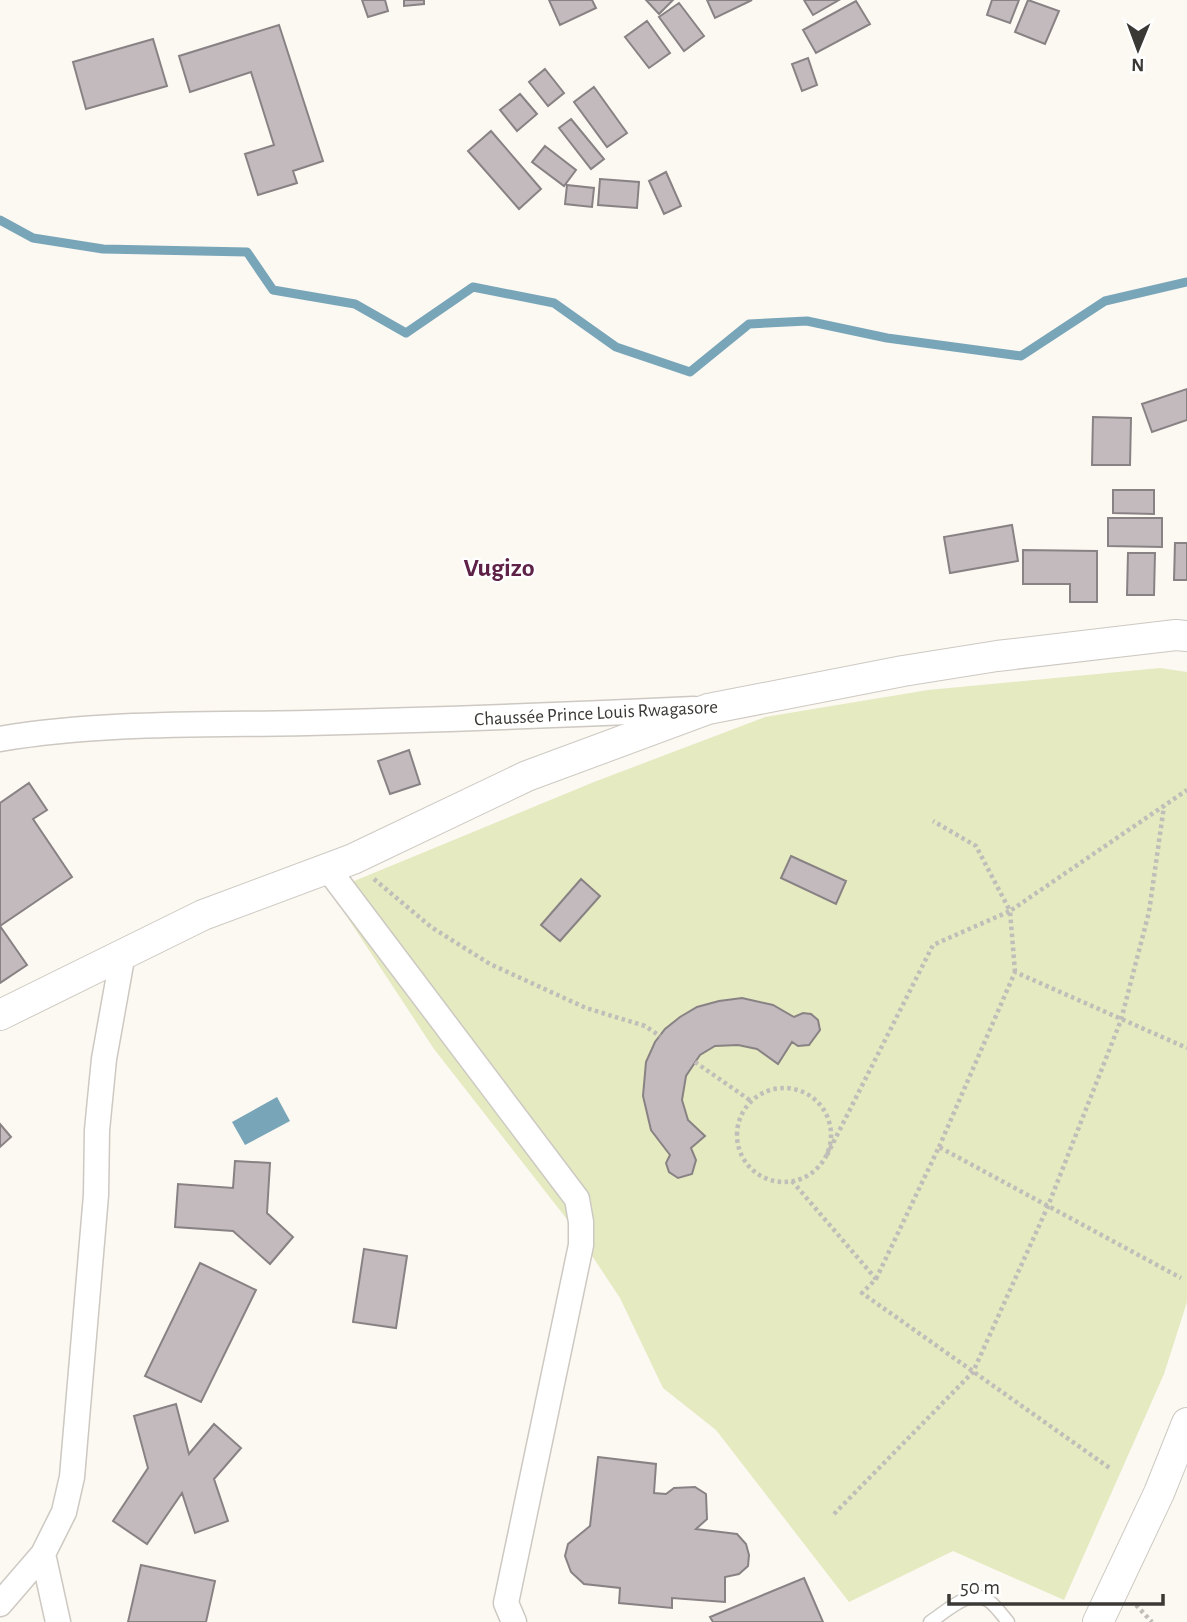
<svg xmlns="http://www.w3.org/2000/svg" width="1187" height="1622" font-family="'Alegreya Sans',sans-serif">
	<rect width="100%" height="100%" fill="#fcf8f2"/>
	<!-- green -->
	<path fill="#e5eac1" d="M 1160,668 L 1187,672 L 1187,1302 L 1164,1374 L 1064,1600 L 953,1551 L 849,1602 L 716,1430 L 663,1388 L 620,1298 L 573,1227 L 434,1049 L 330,891 L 594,782 L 765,717 L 928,690 Z"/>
	<!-- water -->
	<path fill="#78a5b8" d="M 277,1097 L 290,1121 L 245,1145 L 232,1122 Z"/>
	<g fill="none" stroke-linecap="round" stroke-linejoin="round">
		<!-- stream -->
		<path stroke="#78a5b8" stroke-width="9" d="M 0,220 L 33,238 L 103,249 L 247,252 L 273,290 L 355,304 L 406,333 L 473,287 L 554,303 L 616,347 L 690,372 L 749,324 L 807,321 L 887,338 L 1021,356 L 1105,301 L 1187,282"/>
	</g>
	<!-- building -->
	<path fill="#c2babd" stroke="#898284" stroke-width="2" d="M 362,0 L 385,0 L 388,11 L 368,17 Z
		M 404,0 L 424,0 L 424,4 L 404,6 Z
		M 549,0 L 592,0 L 596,8 L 560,25 Z
		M 646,0 L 673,0 L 659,14 Z
		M 707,0 L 752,0 L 715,18 Z
		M 804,0 L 839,0 L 813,15 Z
		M 992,0 L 1019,0 L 1010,23 L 987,15 Z
		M 1028,0 L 1059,11 L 1045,44 L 1015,32 Z
		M 856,1 L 870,24 L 816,53 L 803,30 Z
		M 679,3 L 704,36 L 684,51 L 659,17 Z
		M 647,21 L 670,53 L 649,68 L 625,37 Z
		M 279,25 L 323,161 L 293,171 L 297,183 L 258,195 L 245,154 L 274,145 L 251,72 L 190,92 L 179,56 Z
		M 153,39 L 167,86 L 86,109 L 73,62 Z
		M 808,58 L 817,85 L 802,91 L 792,64 Z
		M 545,69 L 564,93 L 548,106 L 529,82 Z
		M 594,87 L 627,133 L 607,147 L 574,102 Z
		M 520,94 L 537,114 L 517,131 L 500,110 Z
		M 571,119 L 604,159 L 591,169 L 559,128 Z
		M 491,131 L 541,189 L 519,209 L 468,151 Z
		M 545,146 L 576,170 L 564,186 L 532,162 Z
		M 666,172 L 681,206 L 664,214 L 649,181 Z
		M 600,179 L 639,182 L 637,208 L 598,205 Z
		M 567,185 L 594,188 L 592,207 L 565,204 Z
		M 1187,389 L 1187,420 L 1152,432 L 1142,404 Z
		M 1093,417 L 1131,418 L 1130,465 L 1092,465 Z
		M 1113,490 L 1154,490 L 1154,514 L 1113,513 Z
		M 1108,518 L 1162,518 L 1162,547 L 1108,546 Z
		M 1012,525 L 1018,561 L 950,573 L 944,537 Z
		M 1175,543 L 1187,543 L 1187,580 L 1174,580 Z
		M 1023,550 L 1097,551 L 1097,602 L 1070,602 L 1070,584 L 1023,584 Z
		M 1128,553 L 1155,553 L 1154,595 L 1127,595 Z
		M 409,750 L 420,784 L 390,794 L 378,761 Z
		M 29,783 L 47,810 L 33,819 L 72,877 L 0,926 L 27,965 L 0,983 L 0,803 Z
		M 791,856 L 846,881 L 836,904 L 781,878 Z
		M 581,879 L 600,896 L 560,941 L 541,925 Z
		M 742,998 L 773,1005 L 794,1017 L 803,1013 L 811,1014 L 818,1020 L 820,1030 L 809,1045 L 798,1046 L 792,1042 L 778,1064 L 757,1049 L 738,1045 L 715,1046 L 700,1055 L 686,1076 L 682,1100 L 688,1120 L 705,1136 L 691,1148 L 696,1160 L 692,1174 L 678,1178 L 669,1172 L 666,1163 L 670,1155 L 651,1130 L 643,1096 L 646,1062 L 655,1042 L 665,1029 L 680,1017 L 697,1007 L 719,1001 Z
		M 0,1124 L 11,1137 L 0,1147 Z
		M 235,1161 L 270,1163 L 267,1213 L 293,1237 L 270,1264 L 233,1231 L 175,1227 L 178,1184 L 233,1188 Z
		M 364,1249 L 407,1256 L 396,1328 L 353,1322 Z
		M 200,1263 L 256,1290 L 201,1402 L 145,1376 Z
		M 176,1404 L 189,1454 L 214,1424 L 241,1448 L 214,1479 L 228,1521 L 195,1533 L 182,1493 L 147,1544 L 113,1521 L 148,1468 L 134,1416 Z
		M 598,1457 L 656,1464 L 654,1493 L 666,1494 L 674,1488 L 695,1487 L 706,1494 L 707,1519 L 696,1529 L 737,1534 L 746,1544 L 749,1555 L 748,1566 L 739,1574 L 725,1577 L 725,1602 L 672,1598 L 672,1608 L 619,1603 L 620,1588 L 584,1584 L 571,1572 L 565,1556 L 568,1544 L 590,1526 Z
		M 141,1565 L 215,1581 L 206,1622 L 128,1622 Z
		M 804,1578 L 823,1622 L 713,1622 L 710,1617 Z"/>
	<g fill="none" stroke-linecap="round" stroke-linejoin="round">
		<defs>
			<path id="service" d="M 930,1622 C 946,1612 970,1587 989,1601 C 996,1606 1002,1615 1008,1622"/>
			<path id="minor" d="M 0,739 C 101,722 205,725 307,723 C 436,720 565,715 694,709
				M 328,869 L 577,1199 L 581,1222 L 581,1245 L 506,1603 L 514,1622
				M 43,1554 L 58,1622
				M 0,1604 L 43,1554 L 64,1512 L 72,1477 L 96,1195 L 97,1130 L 104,1059 L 123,953"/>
			<path id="tertiary" d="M 0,1015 L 203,915 L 353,859 L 527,776 L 708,709 L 903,671 L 997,656 L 1176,635 L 1187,636
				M 1098,1622 L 1159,1493 L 1187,1423"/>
		</defs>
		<!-- service casing -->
		<use href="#service" stroke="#cdc9c2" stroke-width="15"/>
		<!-- minor casing -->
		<use href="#minor" stroke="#cdc9c2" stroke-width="27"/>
		<!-- tertiary casing -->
		<use href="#tertiary" stroke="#cdc9c2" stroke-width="32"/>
		<!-- path -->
		<path stroke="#c1bdb8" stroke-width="4.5" stroke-dasharray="3.5 3.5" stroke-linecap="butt" d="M 374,879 L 431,927 L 490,964 L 586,1008 L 645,1026 L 660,1036
			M 1015,972 L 1010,911 L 1187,790
			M 695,1062 L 751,1101
			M737 1135a47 47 0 1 1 94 0a47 47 0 1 1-94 0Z
			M 939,1147 L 1015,972 L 1187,1048
			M 827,1155 L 933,945 L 1010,911 L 976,846 L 933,821
			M 792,1181 L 876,1279 L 862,1293 L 1111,1469
			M 876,1279 L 939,1147 L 1181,1278
			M 834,1514 L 973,1372 L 1048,1206 L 1121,1020 L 1149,912 L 1164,806
			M 1136,1605 L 1152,1622"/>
		<!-- service -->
		<use href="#service" stroke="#fff" stroke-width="12"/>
		<!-- minor -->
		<use href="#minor" stroke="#fff" stroke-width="24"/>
		<!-- tertiary -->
		<use href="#tertiary" stroke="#fff" stroke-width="30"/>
	</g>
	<g text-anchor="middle" stroke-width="5" stroke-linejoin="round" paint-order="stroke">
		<!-- street labels -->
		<g font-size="19" fill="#3b3936" stroke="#fff">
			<text transform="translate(596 712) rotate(-3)" y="7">Chaussée Prince Louis Rwagasore</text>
		</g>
		<!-- district labels -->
		<g font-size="26" font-weight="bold" fill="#5e2248" stroke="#fff">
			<text x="499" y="576">Vugizo</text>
		</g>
	</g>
	<!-- north arrow -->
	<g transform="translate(1138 49) rotate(181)" stroke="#ffffff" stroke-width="5" paint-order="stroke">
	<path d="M0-5L12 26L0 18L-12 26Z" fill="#3b3936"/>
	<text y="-10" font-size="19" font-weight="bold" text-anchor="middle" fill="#3b3936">N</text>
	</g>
	<!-- scale -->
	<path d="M949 1594v10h214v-10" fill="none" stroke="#3b3936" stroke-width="3.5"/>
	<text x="960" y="1594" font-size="21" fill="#3b3936" stroke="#ffffff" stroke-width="5" paint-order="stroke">50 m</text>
</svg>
